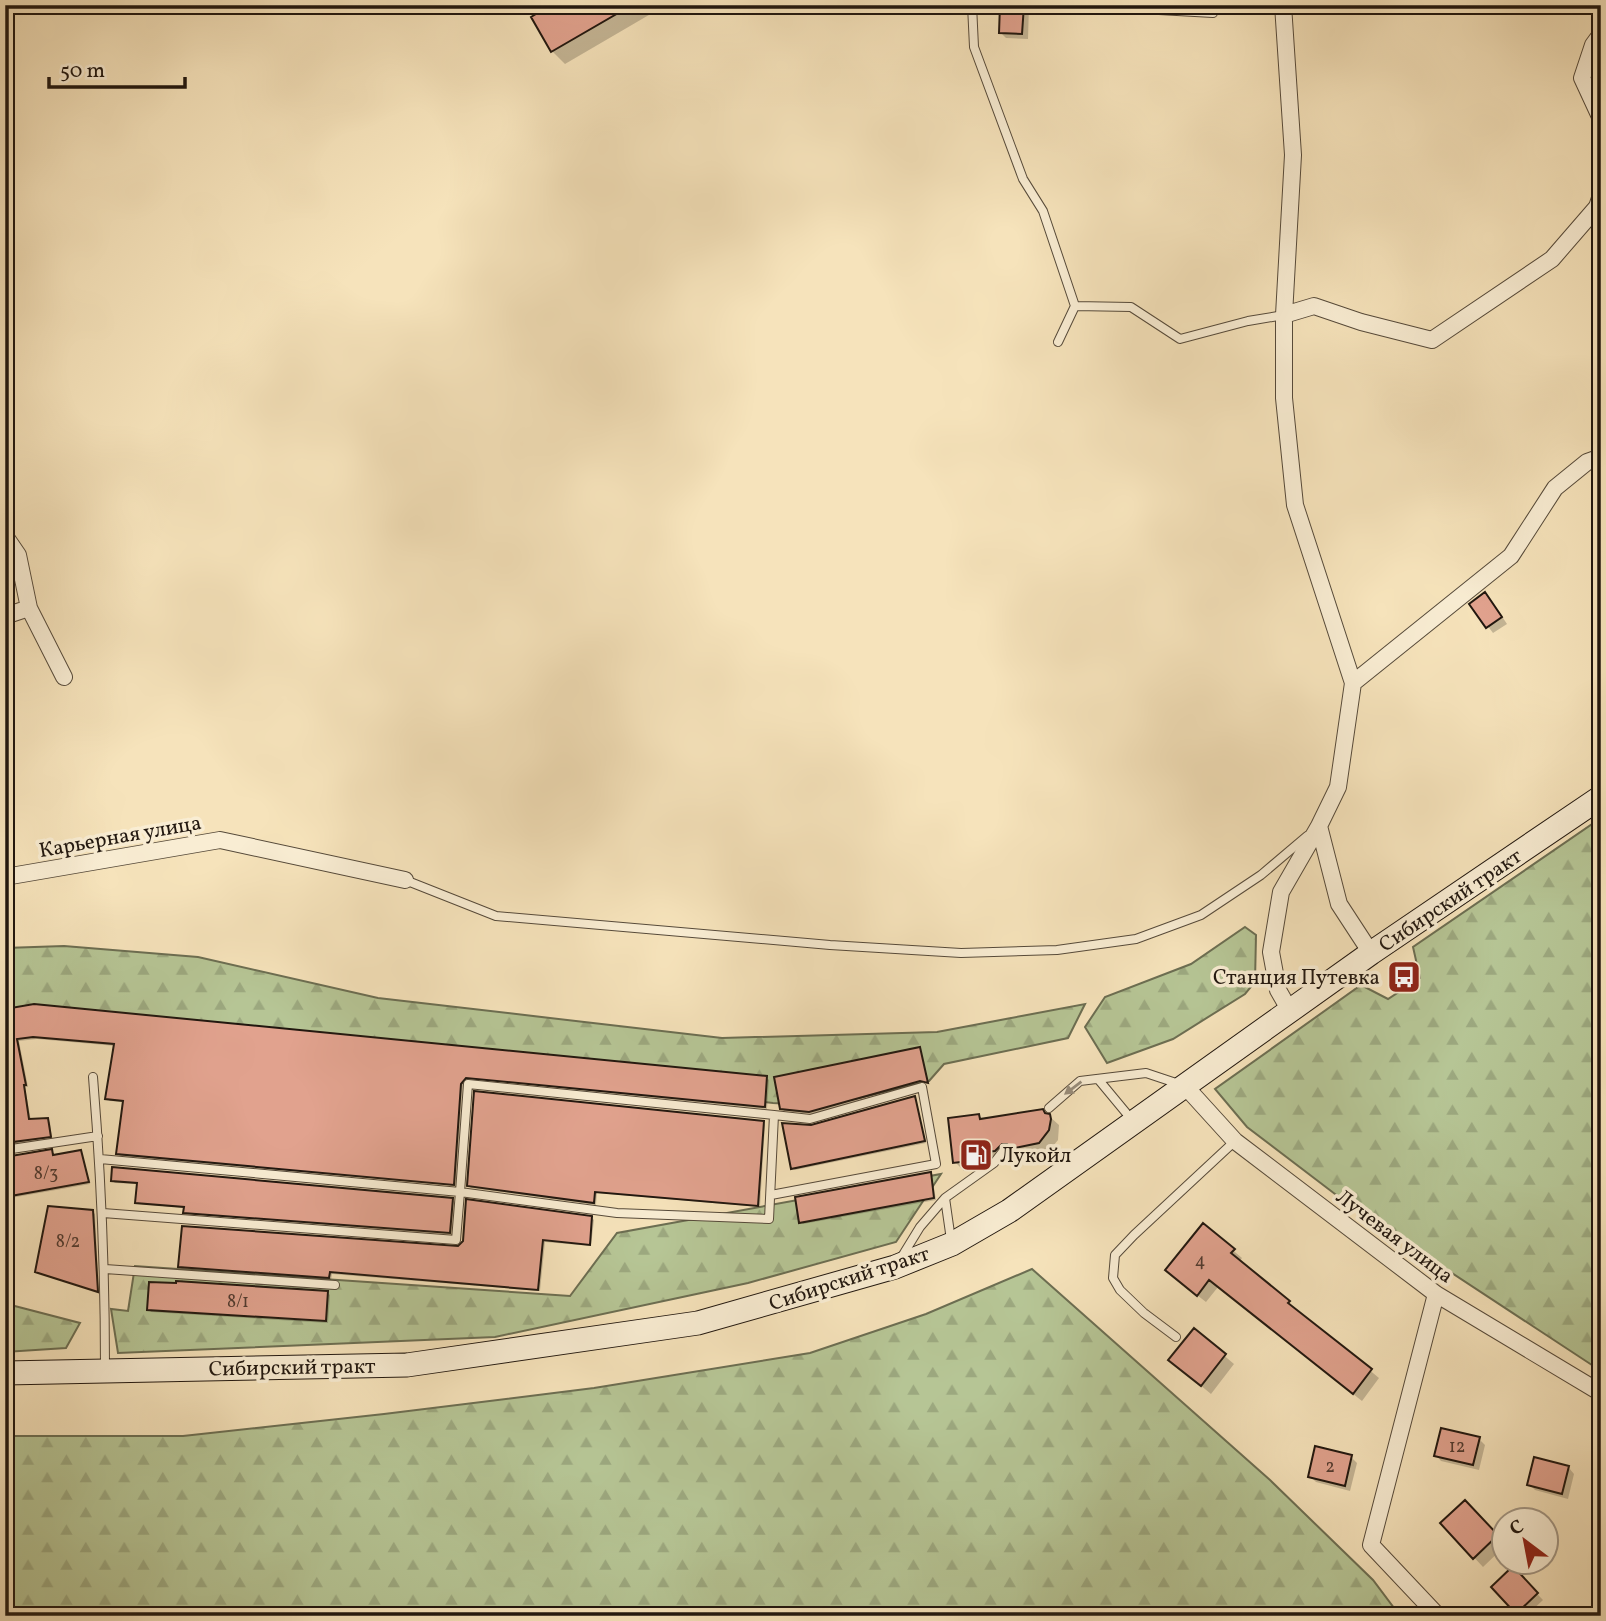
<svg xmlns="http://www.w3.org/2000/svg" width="1606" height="1621" font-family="Vollkorn,serif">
	<defs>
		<pattern id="forest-firs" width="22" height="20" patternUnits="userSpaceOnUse" patternTransform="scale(1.75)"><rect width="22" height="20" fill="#b6c595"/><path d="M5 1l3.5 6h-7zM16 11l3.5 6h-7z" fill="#9ca87f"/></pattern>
	</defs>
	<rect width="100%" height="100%" fill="#f6e3bb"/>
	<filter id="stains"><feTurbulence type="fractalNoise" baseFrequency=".00286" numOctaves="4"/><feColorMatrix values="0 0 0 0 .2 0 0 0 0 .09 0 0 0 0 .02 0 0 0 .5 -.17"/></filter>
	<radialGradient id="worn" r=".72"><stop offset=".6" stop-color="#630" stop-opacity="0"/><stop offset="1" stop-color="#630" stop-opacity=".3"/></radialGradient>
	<!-- forest -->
	<path fill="url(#forest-firs)" stroke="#6c6e52" stroke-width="2" d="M 1601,818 L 1601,1371 L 1356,1210 L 1247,1127 L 1215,1089 L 1361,985 L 1388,999 L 1420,978 L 1413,947 Z
		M 1245,927 L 1256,935 L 1255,982 L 1245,994 L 1173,1039 L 1107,1063 L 1085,1027 L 1105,997 L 1191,964 Z
		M 64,946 L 198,957 L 378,998 L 722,1038 L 937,1032 L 1085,1004 L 1068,1038 L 944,1064 L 929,1081 L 825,1106 L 773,1103 L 5,1021 L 5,948 Z
		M 941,1174 L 896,1242 L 748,1283 L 495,1337 L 118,1353 L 111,1309 L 128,1311 L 135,1266 L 570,1296 L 617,1233 Z
		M 1032,1269 L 1270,1480 L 1373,1580 L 1400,1616 L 5,1616 L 5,1436 L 183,1436 L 384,1414 L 594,1388 L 810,1353 L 926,1314 Z
		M 7,1304 L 80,1323 L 66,1348 L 5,1352 Z"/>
	<!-- shadow -->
	<path fill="#0003" d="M 554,5 L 666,5 L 565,64 L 552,51 Z
		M 1002,5 L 1029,5 L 1028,39 L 1006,38 L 1000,32 Z
		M 1491,600 L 1507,624 L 1493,633 L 1471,604 Z
		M 5,1011 L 767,1078 L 769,1080 L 767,1109 L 469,1079 L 463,1086 L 456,1186 L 120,1156 L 118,1153 L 125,1102 L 110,1101 L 107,1098 L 116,1046 L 37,1039 L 19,1041 L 28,1087 L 25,1087 L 31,1121 L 47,1120 L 50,1122 L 52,1139 L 5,1146 Z
		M 920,1049 L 929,1084 L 924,1082 L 813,1114 L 784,1111 L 782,1108 Z
		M 915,1098 L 926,1143 L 795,1170 L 792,1168 L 811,1127 Z
		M 978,1116 L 982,1120 L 1049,1116 L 1059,1125 L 1058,1140 L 1049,1151 L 1021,1157 L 1017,1153 L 1012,1152 L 1005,1160 L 992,1161 L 993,1168 L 964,1171 L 955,1162 Z
		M 763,1122 L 765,1125 L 760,1207 L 597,1193 L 596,1205 L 471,1188 L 469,1186 Z
		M 52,1151 L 55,1156 L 80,1152 L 90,1184 L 5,1199 L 5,1158 Z
		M 930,1174 L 932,1176 L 936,1200 L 803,1224 L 801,1222 Z
		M 113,1181 L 452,1200 L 455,1202 L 452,1235 L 188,1214 L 186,1208 L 139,1204 L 136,1202 L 139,1184 L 115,1183 Z
		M 92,1211 L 95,1214 L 99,1293 L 37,1271 Z
		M 592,1218 L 594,1220 L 591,1246 L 545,1242 L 540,1291 L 332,1274 L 331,1280 L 182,1269 L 179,1267 L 456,1248 Z
		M 1204,1226 L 1242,1258 L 1239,1262 L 1379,1378 L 1362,1401 L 1218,1287 L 1206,1302 L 1175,1278 Z
		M 178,1285 L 328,1293 L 330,1295 L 328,1323 L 151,1312 L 149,1309 Z
		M 1194,1330 L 1234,1364 L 1211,1394 L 1170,1360 Z
		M 1479,1439 L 1485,1445 L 1479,1470 L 1441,1461 L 1436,1455 Z
		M 1351,1457 L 1357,1463 L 1350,1491 L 1316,1482 L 1310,1476 Z
		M 1569,1468 L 1574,1474 L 1568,1499 L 1535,1490 L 1529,1484 Z
		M 1465,1502 L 1504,1544 L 1504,1547 L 1483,1567 L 1442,1523 Z
		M 1513,1569 L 1543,1600 L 1526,1616 L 1521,1616 L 1493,1587 Z"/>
	<!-- building -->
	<path fill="#e1a28e" stroke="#21170f" stroke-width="2" d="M 551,5 L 632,5 L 551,52 L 531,17 Z
		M 1000,5 L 1024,5 L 1022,34 L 999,33 Z
		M 1485,592 L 1502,617 L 1486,628 L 1469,604 Z
		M 34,1004 L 767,1076 L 765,1107 L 466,1078 L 461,1084 L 454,1185 L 116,1154 L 123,1101 L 105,1099 L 114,1044 L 33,1037 L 17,1039 L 26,1085 L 24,1085 L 29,1119 L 48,1118 L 51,1137 L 5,1143 L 5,1009 Z
		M 920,1047 L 928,1083 L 920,1081 L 809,1112 L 780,1109 L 774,1077 Z
		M 474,1091 L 764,1121 L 758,1206 L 595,1192 L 594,1203 L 467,1186 Z
		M 915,1096 L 925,1141 L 791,1169 L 782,1123 L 811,1125 Z
		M 1043,1109 L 1045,1113 L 1050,1114 L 1051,1119 L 1049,1130 L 1039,1143 L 1010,1149 L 1007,1144 L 1002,1144 L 995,1151 L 984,1152 L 984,1159 L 953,1163 L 948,1118 L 979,1114 L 980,1119 Z
		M 52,1149 L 53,1155 L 81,1150 L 89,1182 L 5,1197 L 5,1157 Z
		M 112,1167 L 453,1198 L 450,1233 L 183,1213 L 184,1207 L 135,1203 L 137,1183 L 111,1181 Z
		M 931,1172 L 934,1198 L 799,1223 L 795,1197 Z
		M 466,1199 L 592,1216 L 590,1245 L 543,1240 L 538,1290 L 330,1272 L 329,1278 L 178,1267 L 182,1226 L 458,1246 L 463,1241 Z
		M 48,1206 L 93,1210 L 98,1292 L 35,1272 Z
		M 1203,1223 L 1235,1249 L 1231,1253 L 1290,1301 L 1288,1303 L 1372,1369 L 1353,1394 L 1209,1280 L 1197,1296 L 1165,1270 Z
		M 176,1281 L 328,1291 L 326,1321 L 147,1310 L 149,1282 L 176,1283 Z
		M 1194,1328 L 1226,1354 L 1201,1386 L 1168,1360 Z
		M 1441,1428 L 1480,1437 L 1473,1465 L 1434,1456 Z
		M 1315,1446 L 1352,1455 L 1345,1486 L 1308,1477 Z
		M 1534,1457 L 1569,1466 L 1562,1494 L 1527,1485 Z
		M 1465,1500 L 1498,1535 L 1473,1559 L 1440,1523 Z
		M 1513,1566 L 1538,1593 L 1516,1614 L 1491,1587 Z"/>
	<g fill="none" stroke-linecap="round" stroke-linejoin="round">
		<defs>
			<path id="service" d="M 972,5 L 974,47 L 1023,179 L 1043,211 L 1075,306 L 1131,307 L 1180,339 L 1248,321 L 1284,315
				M 1125,5 L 1141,9 L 1213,13
				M 1058,342 L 1075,306
				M 405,880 L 496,916 L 830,945 L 961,953 L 1057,950 L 1136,939 L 1201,915 L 1261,875 L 1307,836
				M 93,1077 C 101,1174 105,1270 105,1368
				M 1098,1079 L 1132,1120
				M 1049,1108 L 1080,1081 L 1146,1073 L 1179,1084
				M 5,1150 L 98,1136
				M 100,1159 L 460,1192 L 456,1240 L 103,1213
				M 771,1195 L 936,1164 L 922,1087 L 810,1119 L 774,1115 L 468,1084 L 460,1192 L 617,1213 L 769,1219 L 774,1115
				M 951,1240 L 945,1198 L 994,1163 L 1004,1150
				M 901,1258 L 920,1227 L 945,1198
				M 105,1269 L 335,1285
				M 1176,1337 L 1144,1313 L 1120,1290 L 1113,1278 L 1115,1255 L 1134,1235 L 1235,1141"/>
			<path id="minor" d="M 1283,5 L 1293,155 L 1284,315 L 1284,398 L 1295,505 L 1353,683 L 1338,787 L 1319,826 L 1339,904 L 1371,953
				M 1601,34 L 1593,45 L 1582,78 L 1601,119
				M 1284,315 L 1314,306 L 1361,322 L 1432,340 L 1552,259 L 1597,207 L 1601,195
				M 5,536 L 18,555 L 29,608 L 64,677
				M 5,616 L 29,608
				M 1353,683 L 1511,556 L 1555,488 L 1587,462 L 1601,457
				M 5,877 L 220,840 L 405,880
				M 1290,1011 L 1278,990 L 1271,952 L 1281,892 L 1319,826
				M 1185,1086 L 1235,1141 L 1436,1294 L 1601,1393
				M 1436,1294 L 1371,1545 L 1438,1616"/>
			<path id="secondary" d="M 5,1373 L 407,1365 L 698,1323 L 895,1267 L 952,1244 L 1009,1211 L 1371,953 L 1601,797"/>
		</defs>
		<!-- service casing -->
		<use href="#service" stroke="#564a3a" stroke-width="10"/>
		<!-- minor casing -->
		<use href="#minor" stroke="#564a3a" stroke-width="18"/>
		<!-- secondary casing -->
		<use href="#secondary" stroke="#21170f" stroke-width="25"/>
		<!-- service -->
		<use href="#service" stroke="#f9edd3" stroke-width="8"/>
		<!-- minor -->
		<use href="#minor" stroke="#f9edd3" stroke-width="16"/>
		<!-- secondary -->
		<use href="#secondary" stroke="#f9edd3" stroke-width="23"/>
	</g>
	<!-- one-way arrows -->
	<defs><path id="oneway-solid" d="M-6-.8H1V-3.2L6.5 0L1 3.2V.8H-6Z" transform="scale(1.75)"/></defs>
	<use fill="#988d7b" href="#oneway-solid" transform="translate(1073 1088) rotate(143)"/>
	<!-- icons -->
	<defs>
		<symbol id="bus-square" viewBox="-11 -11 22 22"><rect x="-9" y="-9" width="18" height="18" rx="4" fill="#8f2418" stroke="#f9edd3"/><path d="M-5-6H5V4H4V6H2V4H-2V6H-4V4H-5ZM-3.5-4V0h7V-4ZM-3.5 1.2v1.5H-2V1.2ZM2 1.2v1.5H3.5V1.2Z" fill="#fff"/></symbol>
		<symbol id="fuel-square" viewBox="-11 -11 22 22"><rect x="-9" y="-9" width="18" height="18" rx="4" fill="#8f2418" stroke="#f9edd3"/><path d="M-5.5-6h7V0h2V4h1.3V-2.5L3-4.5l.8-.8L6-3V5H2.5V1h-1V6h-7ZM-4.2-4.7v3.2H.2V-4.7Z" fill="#fff"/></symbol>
	</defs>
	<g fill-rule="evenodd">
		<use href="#bus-square" x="1385" y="958" width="38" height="38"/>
		<use href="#fuel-square" x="957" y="1136" width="38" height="38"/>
	</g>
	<g text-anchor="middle" stroke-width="7" stroke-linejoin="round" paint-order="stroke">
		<!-- number labels -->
		<g font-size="18" fill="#513a2f">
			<text x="46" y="1179">8/3</text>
			<text x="68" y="1247">8/2</text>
			<text x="1200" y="1266">4</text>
			<text x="238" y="1307">8/1</text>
			<text x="1457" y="1452">12</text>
			<text x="1330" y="1472">2</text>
		</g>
		<!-- street labels -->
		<g font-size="21" fill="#21170f" stroke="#f9edd3">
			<text transform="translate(120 836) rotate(-10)" y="7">Карьерная улица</text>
			<text transform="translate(1450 900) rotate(-34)" y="7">Сибирский тракт</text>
			<text transform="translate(1395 1236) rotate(37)" y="7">Лучевая улица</text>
			<text transform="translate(849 1278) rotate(-18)" y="7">Сибирский тракт</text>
			<text transform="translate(292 1367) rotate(-1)" y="7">Сибирский тракт</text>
		</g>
		<!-- poi labels -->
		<g font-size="21" fill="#21170f" stroke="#f9edd3" text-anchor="end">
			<text x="1380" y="984">Станция Путевка</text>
			<text x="1000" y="1162" text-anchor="start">Лукойл</text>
		</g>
	</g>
	<!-- margin -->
	<rect width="1606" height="1621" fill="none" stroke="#f6e3bb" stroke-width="28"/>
	<rect x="7" y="7" width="1592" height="1607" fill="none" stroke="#21170f" stroke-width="3.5"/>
	<rect x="14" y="14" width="1578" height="1593" fill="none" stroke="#21170f" stroke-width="2"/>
	<!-- north arrow -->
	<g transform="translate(1525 1541) rotate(328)"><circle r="33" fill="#f9edd3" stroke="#a39785" stroke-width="2"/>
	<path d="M0-5L12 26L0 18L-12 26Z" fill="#8f2418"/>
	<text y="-10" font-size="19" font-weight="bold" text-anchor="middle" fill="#21170f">С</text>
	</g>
	<!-- scale -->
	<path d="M49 77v10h136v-10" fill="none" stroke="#21170f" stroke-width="3.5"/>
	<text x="60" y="77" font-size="21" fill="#21170f" stroke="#f9edd3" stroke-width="5" paint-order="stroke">50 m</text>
	<rect width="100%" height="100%" filter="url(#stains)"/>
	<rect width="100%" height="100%" fill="url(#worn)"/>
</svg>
